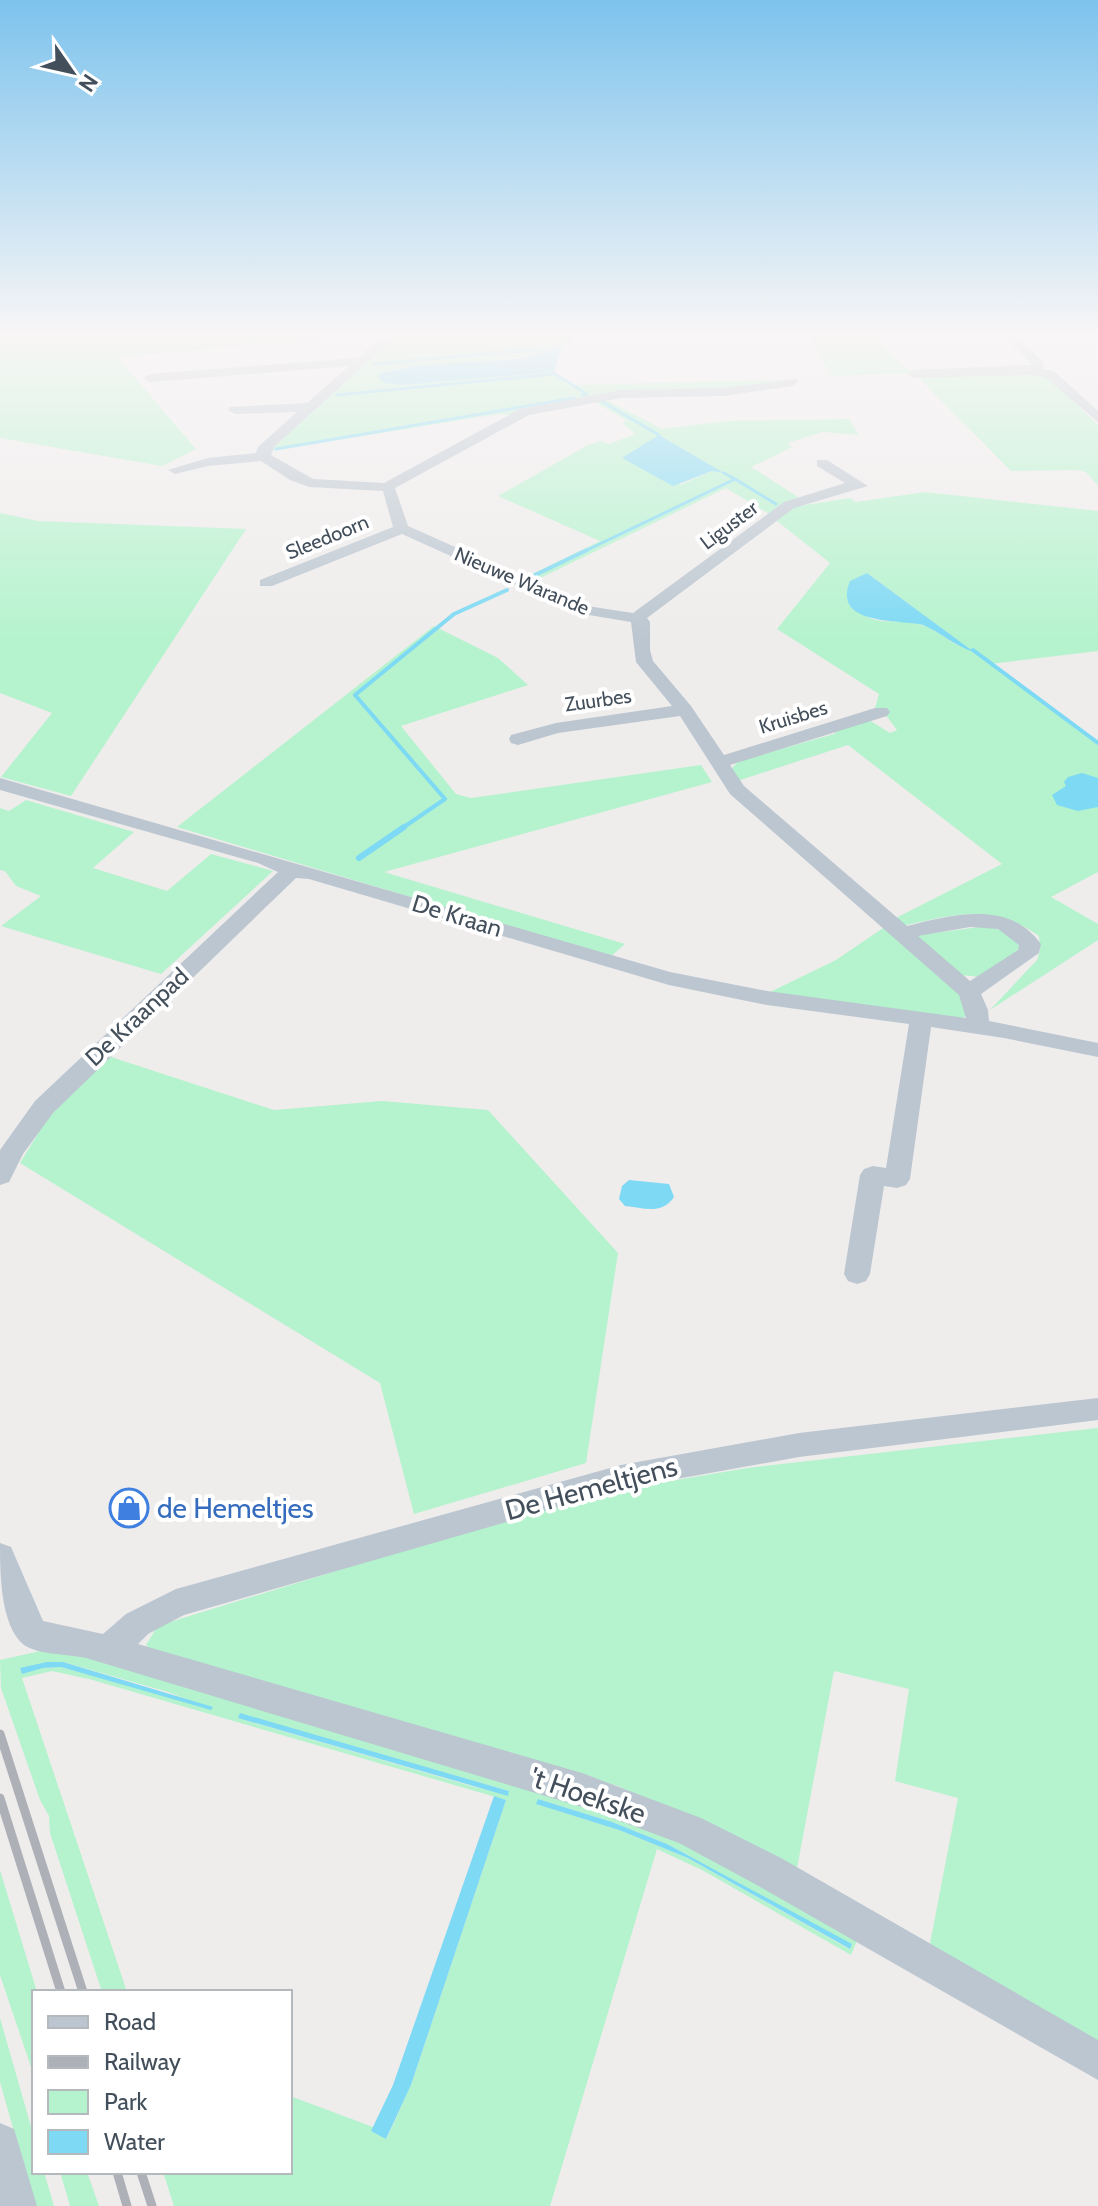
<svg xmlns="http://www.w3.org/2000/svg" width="1098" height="2206" font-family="Cabin,sans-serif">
	<rect width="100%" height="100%" fill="#efecec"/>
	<!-- green -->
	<path fill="#b4f3cd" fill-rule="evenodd" d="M 0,333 L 354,333 L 354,336 L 117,357 L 196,449 L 162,466 L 0,438 Z
		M 398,333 L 576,333 L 562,347 L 550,348 L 536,356 L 469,363 L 420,365 L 387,371 L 402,385 L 554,372 L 572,385 L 788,380 L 759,387 L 623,392 L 511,415 L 499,414 L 270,451 Z
		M 808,333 L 869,333 L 912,373 L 831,376 Z
		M 1043,372 L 1098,425 L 1098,486 L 1086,472 L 1076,470 L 1011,471 L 917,376 Z
		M 603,398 L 662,429 L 728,421 L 849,419 L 859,435 L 823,432 L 787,443 L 792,447 L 751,467 L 798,497 L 771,515 L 726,488 L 532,582 L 524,578 L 600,541 L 498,496 L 588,445 L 601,441 L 609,444 L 636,434 L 622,423 L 627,421 L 591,400 ZM 659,435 L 722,472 L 712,471 L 680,485 L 654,440 Z
		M 925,492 L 1098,511 L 1098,651 L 990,664 L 1098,745 L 1098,872 L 1051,897 L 1098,924 L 1098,940 L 990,1010 L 1037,960 L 1040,951 L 1039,936 C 992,902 954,915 902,926 L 894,919 L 1002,864 L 848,745 L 737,781 L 730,770 L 739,761 L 834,734 L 838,730 L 869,720 L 890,733 L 897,730 L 885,714 L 875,708 L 879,694 L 777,629 L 830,563 L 777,521 L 793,507 L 850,498 L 856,502 ZM 867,573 L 971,650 C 952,646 938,629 921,625 C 887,615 877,633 847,599 Z
		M 0,513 L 38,521 L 246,529 L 71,796 L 1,777 L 52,713 L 0,693 Z
		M 434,626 L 498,658 L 528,685 L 401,726 L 456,794 L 471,798 L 701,765 L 712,782 L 384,872 L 625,944 L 610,957 L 177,827 Z
		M 26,800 L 134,832 L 93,868 L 167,891 L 211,854 L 273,871 L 161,974 L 1,926 L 41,896 L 16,886 L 5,871 L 0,870 L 0,808 L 9,811 Z
		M 987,926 L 1012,934 L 1020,943 L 1018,950 L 980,977 L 961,975 L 917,939 L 919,935 Z
		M 883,928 L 950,985 L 961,997 L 968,1014 L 963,1018 L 766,994 L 836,960 Z
		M 108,1056 L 274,1110 L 382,1101 L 488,1110 L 618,1253 L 586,1463 L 414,1514 L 380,1383 L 20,1163 L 47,1119 Z
		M 1098,1428 L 1098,2048 L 928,1954 L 958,1798 L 895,1781 L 909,1689 L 834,1671 L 795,1879 L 674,1812 L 618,1786 L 155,1654 L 146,1645 L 157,1627 L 170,1622 L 576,1497 L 747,1468 Z
		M 45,1650 L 69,1651 L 633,1818 L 859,1936 L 851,1955 L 704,1871 L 657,1849 L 550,2206 L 174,2206 L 163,2172 L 290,2172 L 290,2096 L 373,2127 L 372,2131 L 387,2138 L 411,2085 L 506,1800 L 89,1679 L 52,1671 L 22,1678 L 127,1992 L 102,1992 L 50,1833 L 49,1816 L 40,1800 L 1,1688 L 0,1660 ZM 63,1662 L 168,1692 L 212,1709 L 61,1667 L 43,1668 L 22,1674 ZM 238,1718 L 321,1737 L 509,1791 L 507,1795 L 471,1786 ZM 538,1799 L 612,1822 L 667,1844 L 852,1945 L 849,1949 L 688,1858 L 619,1830 L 537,1804 Z
		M 0,1870 L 37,1992 L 34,1992 L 34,2076 L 0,1975 Z
		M 0,2018 L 34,2137 L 34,2172 L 44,2172 L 54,2206 L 35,2206 L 0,2082 Z
		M 60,2172 L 87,2172 L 99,2206 L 70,2206 Z"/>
	<!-- water -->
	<path fill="#7dd9f4" d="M 562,347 L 554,372 L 402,385 L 385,383 L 378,378 L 381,373 L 420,365 L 521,359 Z
		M 659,435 L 724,473 L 712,471 L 673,486 L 622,458 Z
		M 867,573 L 974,652 C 955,646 940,632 923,625 C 904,619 831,627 850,581 Z
		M 1082,773 L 1098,778 L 1098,807 L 1078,811 L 1057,805 L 1052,795 L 1066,786 L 1064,782 L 1068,777 Z
		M 629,1180 L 669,1184 L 674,1197 C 662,1215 644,1208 625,1206 L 619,1199 L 622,1186 Z
		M 47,1662 L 63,1662 L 213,1707 L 211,1710 L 61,1667 L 43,1668 L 22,1674 L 20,1668 Z
		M 240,1713 L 509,1791 L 508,1796 L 238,1718 Z
		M 494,1796 L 506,1800 L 411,2085 L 386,2139 L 371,2131 L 393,2085 Z
		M 538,1799 L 612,1822 L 667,1844 L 852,1944 L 850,1949 L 688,1858 L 619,1830 L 536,1804 Z"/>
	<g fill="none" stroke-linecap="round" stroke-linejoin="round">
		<!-- stream-far2 -->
		<path stroke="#7dd9f4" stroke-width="3" d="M 374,364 L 562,347 L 575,333
			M 337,395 L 555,374 L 587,394 L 582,395
			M 601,401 L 659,435
			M 276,449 L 574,398
			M 735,479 L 776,504
			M 583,552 L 735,479 L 724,473"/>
		<!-- stream-far1 -->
		<path stroke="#7dd9f4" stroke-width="4" d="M 533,576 L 587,550
			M 973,650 L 1098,743
			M 401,829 L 445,799 L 355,695 L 454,614 L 507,590"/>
		<!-- stream -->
		<path stroke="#7dd9f4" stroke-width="6" d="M 359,858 L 404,827"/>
		<!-- minor -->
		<path fill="#bbc6d0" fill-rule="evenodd" d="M 386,333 L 399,333 L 274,447 L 271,455 L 313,479 L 384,483 L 520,409 L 621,390 L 724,388 L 797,379 L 798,382 L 792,386 L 724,396 L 621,398 L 529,415 L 395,488 L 408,526 L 587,606 L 633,613 L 784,502 L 845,483 L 817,466 L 817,460 L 827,460 L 868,486 L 794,508 L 647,618 L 650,622 L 650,650 L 653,661 L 691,706 L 724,755 L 875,708 L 887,708 L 890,712 L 887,716 L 730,765 L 744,786 L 907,926 C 952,915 1009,899 1041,944 L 1039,953 L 981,994 L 988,1010 L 989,1021 L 1098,1043 L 1098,1057 L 1004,1038 L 931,1027 L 910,1179 L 906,1185 L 897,1188 L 884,1186 L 870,1274 L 866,1281 L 857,1284 L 848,1281 L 844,1274 L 860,1175 L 864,1169 L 873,1166 L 886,1168 L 909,1024 L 767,1005 L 669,985 L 309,879 L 296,878 L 53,1113 L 23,1154 L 9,1182 L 0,1185 L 0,1150 L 35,1101 L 278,872 L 258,863 L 0,790 L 0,778 L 670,972 L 767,991 L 966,1018 L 959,995 L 730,794 L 680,716 L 558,733 L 518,745 L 511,743 L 509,739 L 511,735 L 556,723 L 672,706 L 636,662 L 631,622 L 577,613 L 402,534 L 272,586 L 260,586 L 260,580 L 393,527 L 383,491 L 309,487 L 290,480 L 261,461 L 208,466 L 175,474 L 168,470 L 208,458 L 256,453 L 258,447 L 297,412 L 235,414 L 228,410 L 230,407 L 307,403 L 349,366 L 150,382 L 144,378 L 150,374 L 358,358 ZM 970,927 L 998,929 L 1019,945 L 1018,950 L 970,981 L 918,936 Z
			M 1001,333 L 1014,333 L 1044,363 L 1043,369 L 1054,371 L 1098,411 L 1098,422 L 1045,377 L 1029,375 L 913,378 L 907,374 L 913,370 L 1032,365 Z
			M 1098,1398 L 1098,1420 L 799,1457 L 621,1489 L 184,1615 L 148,1634 L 138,1644 L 582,1773 L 701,1818 L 781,1858 L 1098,2040 L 1098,2080 L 755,1884 L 679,1843 L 582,1807 L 86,1658 C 68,1654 39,1655 24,1645 C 0,1626 0,1571 0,1543 L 11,1547 L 43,1621 L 103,1634 L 126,1614 L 176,1589 L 621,1465 L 799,1433 Z
			M 0,2123 L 14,2129 L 37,2206 L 0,2206 Z"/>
		<!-- rail -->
		<path stroke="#adb1b7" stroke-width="9" d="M 0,1734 L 83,1992
			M 0,1798 L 61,1992
			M 117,2172 L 127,2206
			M 141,2172 L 152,2206"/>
	</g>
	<!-- sky -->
	<linearGradient id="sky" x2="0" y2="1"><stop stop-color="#7dc3ed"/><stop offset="0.52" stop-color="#f8f6f6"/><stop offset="1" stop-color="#f8f6f6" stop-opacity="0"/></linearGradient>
	<rect width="1098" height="642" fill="url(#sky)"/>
	<!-- icons -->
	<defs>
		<symbol id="shop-ring" viewBox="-11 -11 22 22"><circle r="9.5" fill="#fff" stroke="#3f7fe0" stroke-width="1.5"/><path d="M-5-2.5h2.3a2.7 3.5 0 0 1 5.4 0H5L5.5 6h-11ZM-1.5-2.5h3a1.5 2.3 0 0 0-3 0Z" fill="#3f7fe0"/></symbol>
	</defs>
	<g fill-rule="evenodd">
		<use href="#shop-ring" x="107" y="1486" width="44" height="44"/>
	</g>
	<g text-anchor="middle" stroke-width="8" stroke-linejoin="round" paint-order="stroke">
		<!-- far-street labels -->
		<g font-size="20" fill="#434f5b" stroke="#fff">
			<text transform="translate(729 525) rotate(-37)" y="7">Liguster</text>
			<text transform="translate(327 537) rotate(-22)" y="7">Sleedoorn</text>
			<text transform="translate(522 581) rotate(23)" y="7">Nieuwe Warande</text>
			<text transform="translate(598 700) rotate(-8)" y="7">Zuurbes</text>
			<text transform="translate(793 717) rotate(-17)" y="7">Kruisbes</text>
		</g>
		<!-- street labels -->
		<g font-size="24" fill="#434f5b" stroke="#fff">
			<text transform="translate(457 916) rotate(17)" y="8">De Kraan</text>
			<text transform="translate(137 1017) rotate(-43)" y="8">De Kraanpad</text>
		</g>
		<!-- near-street labels -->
		<g font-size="28" fill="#434f5b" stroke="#fff">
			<text transform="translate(591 1488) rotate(-15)" y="10">De Hemeltjens</text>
			<text transform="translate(588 1795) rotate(19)" y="10">'t Hoekske</text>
		</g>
		<!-- near-shop labels -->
		<g font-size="28" fill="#366cbe" stroke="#fff" text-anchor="start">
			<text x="157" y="1518">de Hemeltjes</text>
		</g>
	</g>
	<!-- legend -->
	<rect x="32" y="1990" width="260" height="184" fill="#ffffff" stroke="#b4b9bd" stroke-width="2"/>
	<rect x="48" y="2016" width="40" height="12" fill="#bbc6d0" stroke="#b4b9bd" stroke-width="2"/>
	<text x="104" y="2030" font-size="24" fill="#434f5b">Road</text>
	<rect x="48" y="2056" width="40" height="12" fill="#adb1b7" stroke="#b4b9bd" stroke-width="2"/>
	<text x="104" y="2070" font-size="24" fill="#434f5b">Railway</text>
	<rect x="48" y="2090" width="40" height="24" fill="#b4f3cd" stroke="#b4b9bd" stroke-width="2"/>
	<text x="104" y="2110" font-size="24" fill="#434f5b">Park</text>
	<rect x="48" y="2130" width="40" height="24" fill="#7dd9f4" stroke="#b4b9bd" stroke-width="2"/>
	<text x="104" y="2150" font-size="24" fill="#434f5b">Water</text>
	<!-- north arrow -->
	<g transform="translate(72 72) rotate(124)" stroke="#ffffff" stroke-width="6" paint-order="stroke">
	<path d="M0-6L14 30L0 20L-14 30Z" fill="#434f5b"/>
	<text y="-12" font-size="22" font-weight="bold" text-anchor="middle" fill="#434f5b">N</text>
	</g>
</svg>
